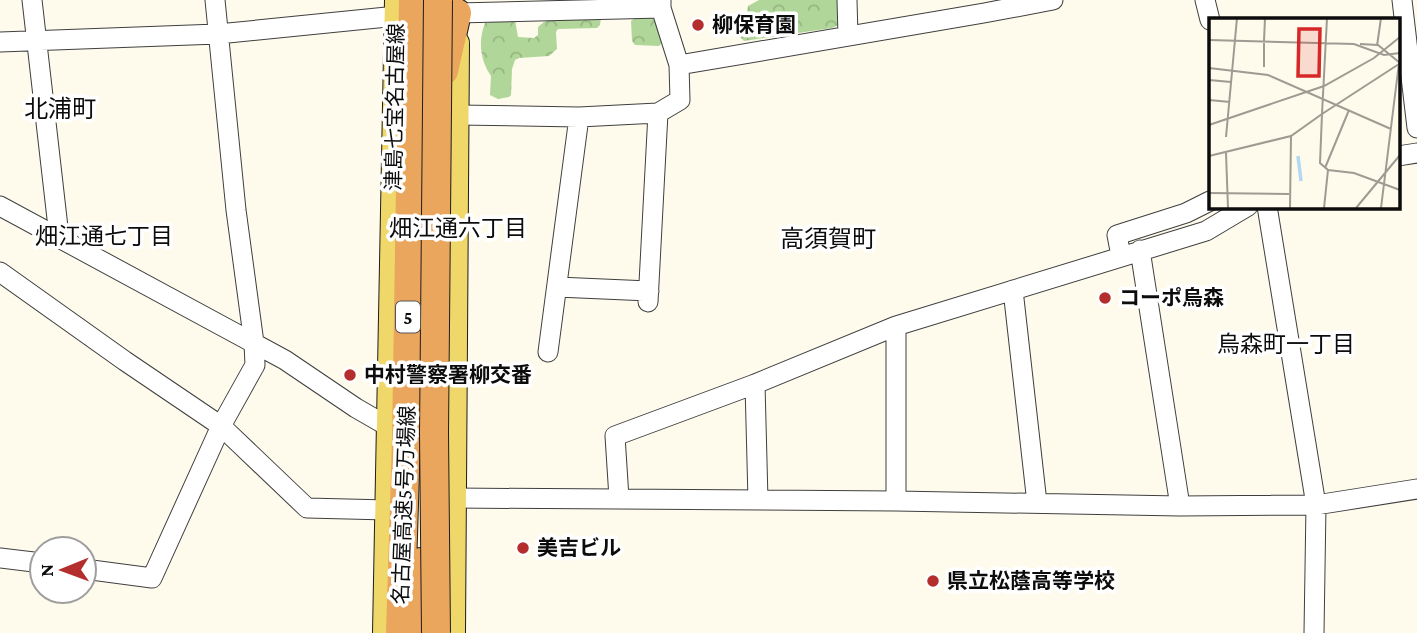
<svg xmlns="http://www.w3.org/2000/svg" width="1417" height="633" font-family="'Crimson Pro','Noto Sans JP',serif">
	<defs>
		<pattern id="forest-crowns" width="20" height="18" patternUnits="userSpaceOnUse" patternTransform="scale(1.75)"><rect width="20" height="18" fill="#b1d699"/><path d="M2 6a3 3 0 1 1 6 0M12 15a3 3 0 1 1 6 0" fill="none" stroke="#97b683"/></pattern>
	</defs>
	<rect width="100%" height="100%" fill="#fefbec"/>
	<!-- forest -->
	<path fill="url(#forest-crowns)" d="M 759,0 L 840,0 L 841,24 L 832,28 L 744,41 L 740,37 C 741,25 747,18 748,6 Z
		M 658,17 L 663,42 L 659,46 L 635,45 L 632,41 L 631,21 L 635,18 Z
		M 554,18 L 601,18 L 600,25 L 597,28 L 558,29 L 556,32 L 557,49 L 549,56 L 519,58 L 515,60 L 512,69 L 511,95 L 509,97 L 498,99 L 490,95 L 491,76 C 480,60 478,41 485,23 L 503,20 L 515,20 L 518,37 L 534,38 L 538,35 L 538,27 L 544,22 Z"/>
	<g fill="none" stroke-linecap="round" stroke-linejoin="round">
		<defs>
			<path id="minor" d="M 32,0 L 59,236
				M 847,0 L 848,36
				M 1205,0 L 1210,20
				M 1402,0 L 1417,128
				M 457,13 L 661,8
				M 0,42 L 218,34 L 397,16
				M 679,65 L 984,13 L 1053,0
				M 458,115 L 579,117 L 658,113 L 680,100 L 679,65 L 661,8 L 661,0
				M 1398,156 L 1417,153
				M 0,206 L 285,360 L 356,408 L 389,427
				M 1267,206 L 1316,505 L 1314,633
				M 1140,250 L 1180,506
				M 1121,256 L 1117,235 L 1186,213 L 1210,201
				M 0,272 L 125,361 L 221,426 L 307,508 L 388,510
				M 557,287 L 649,291
				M 1013,290 L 1037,503
				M 648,302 L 658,113
				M 896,326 L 896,501
				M 548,352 L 579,117
				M 755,384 L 758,500
				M 454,498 L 896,501 L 1180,506 L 1316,505 L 1417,489
				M 619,498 L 615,436 L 755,384 L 896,326 L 1206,231 L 1248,206
				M 0,558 L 42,563
				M 84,569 L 152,578 L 221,426 L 255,365 L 254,343 L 236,210 L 215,0"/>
			<path id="major" d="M 385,633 L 397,0
				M 453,633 L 457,43"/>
			<path id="highway" d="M 444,71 L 457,13
				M 400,633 L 406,439 L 413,0
				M 420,633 L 421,562"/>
		</defs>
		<!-- minor casing -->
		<use href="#minor" stroke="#3f3f3f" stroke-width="21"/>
		<!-- major casing -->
		<use href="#major" stroke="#1d1d1d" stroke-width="26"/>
		<!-- highway casing -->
		<use href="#highway" stroke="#1d1d1d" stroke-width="30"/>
		<!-- minor -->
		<use href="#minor" stroke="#fff" stroke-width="19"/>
		<!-- major -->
		<use href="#major" stroke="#f0d76a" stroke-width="24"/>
		<!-- highway -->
		<use href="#highway" stroke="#eba65d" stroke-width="28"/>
		<defs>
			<path id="highway-bridge" d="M 436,633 L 434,433 L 438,0"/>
		</defs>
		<!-- highway-bridge casing -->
		<use href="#highway-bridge" stroke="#1d1d1d" stroke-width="30" stroke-linecap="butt"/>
		<!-- highway-bridge -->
		<use href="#highway-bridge" stroke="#eba65d" stroke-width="28"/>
	</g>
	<!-- markers -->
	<g fill="#b32e2d" stroke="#fff" stroke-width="2.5">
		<circle cx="698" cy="25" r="7"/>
		<circle cx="1105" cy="298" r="7"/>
		<circle cx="350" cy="375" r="7"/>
		<circle cx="523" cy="548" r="7"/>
		<circle cx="933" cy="581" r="7"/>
	</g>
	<g text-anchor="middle" stroke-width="7" stroke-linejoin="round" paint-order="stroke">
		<!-- shield labels -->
		<rect fill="#fff" stroke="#555" stroke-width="2" x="396" y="301.5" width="24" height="31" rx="5"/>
		<g font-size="19" font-weight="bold" fill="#0c0c0c">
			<text x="408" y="324">5</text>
		</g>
		<!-- poi labels -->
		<g font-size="21" font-weight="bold" fill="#0c0c0c" stroke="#fff" text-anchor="start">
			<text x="712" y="32">柳保育園</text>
			<text x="1119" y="305">コーポ烏森</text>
			<text x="364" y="382">中村警察署柳交番</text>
			<text x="537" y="555">美吉ビル</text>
			<text x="947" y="588">県立松蔭高等学校</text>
		</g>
		<!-- street labels -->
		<g font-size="21" fill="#0c0c0c" stroke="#fff">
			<text transform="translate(395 107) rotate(-89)" y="7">津島七宝名古屋線</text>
			<text transform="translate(404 505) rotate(-88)" y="7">名古屋高速5号万場線</text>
		</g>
		<!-- neighbourhood labels -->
		<g font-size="23" fill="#0c0c0c" stroke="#fff">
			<text x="458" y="236">畑江通六丁目</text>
			<text x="104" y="244">畑江通七丁目</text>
			<text x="1286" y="352">烏森町一丁目</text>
		</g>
		<!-- quarter labels -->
		<g font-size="24" fill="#0c0c0c" stroke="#fff">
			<text x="60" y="117">北浦町</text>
			<text x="828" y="247">高須賀町</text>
		</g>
	</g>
	<!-- overview -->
	<g transform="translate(1209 18)">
		<rect width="191" height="191" fill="#fefbec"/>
		<path fill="none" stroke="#b4d8f2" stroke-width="3.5" d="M 89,138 L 92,163"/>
		<path fill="none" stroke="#9d9b92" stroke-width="2" d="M 0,22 L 145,26 L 175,37 L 191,35M 55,23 L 56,0M 151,26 L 169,27 L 191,45M 168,28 L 172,0M 55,49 L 55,25M 0,50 L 59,57 L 182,111M 0,62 L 22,64M 0,82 L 21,84M 0,107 L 115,68 L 165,40 L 191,19M 17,119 L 28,0M 17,135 L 19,190M 0,138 L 82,118 L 113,96 L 118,0M 116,150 L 140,92M 119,152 L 145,155 L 191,172M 0,175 L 80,176M 81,190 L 82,118M 115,190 L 119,152 L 111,145 L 113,96 L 190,46M 147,190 L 191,137M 172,190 L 190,45"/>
		<path fill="#d62828" fill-opacity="0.15" stroke="#d62828" stroke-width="3.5" d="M 90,11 L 111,11 L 110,58 L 89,58 Z"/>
		<rect width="191" height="191" fill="none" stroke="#0c0c0c" stroke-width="3.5"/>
	</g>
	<!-- north arrow -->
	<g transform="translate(63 570) rotate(269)"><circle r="33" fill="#ffffff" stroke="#9e9e9e" stroke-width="2"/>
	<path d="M0-5L12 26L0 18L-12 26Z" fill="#b32e2d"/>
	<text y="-10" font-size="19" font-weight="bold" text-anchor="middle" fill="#0c0c0c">N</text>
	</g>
</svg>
